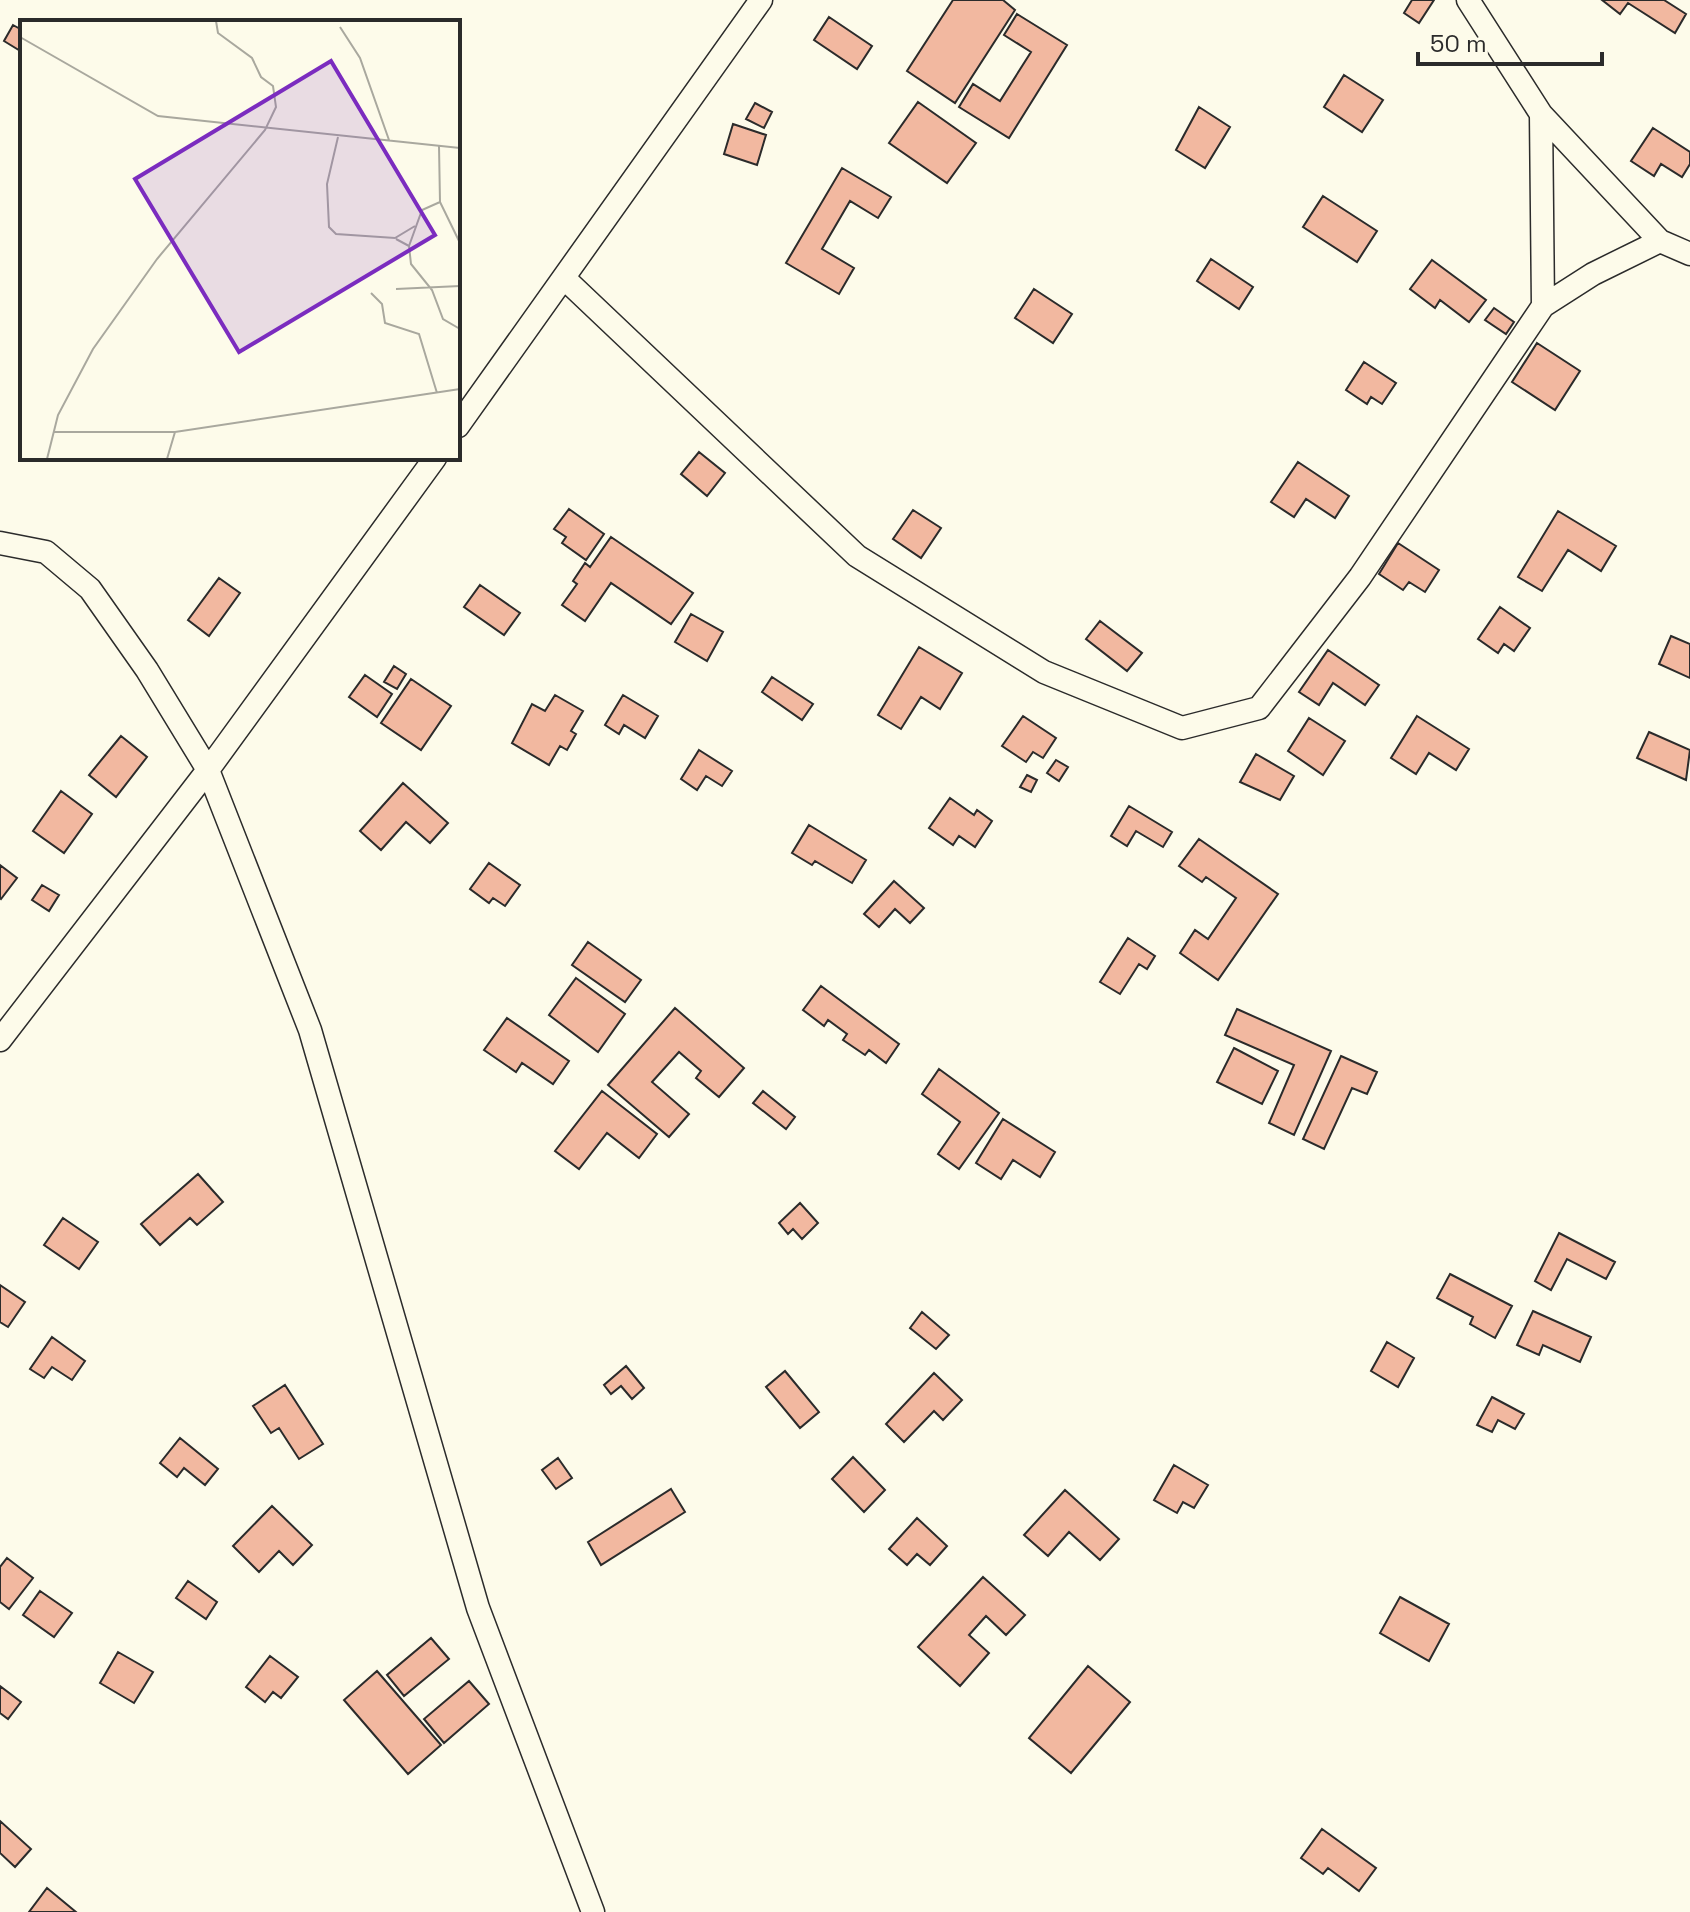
<svg xmlns="http://www.w3.org/2000/svg" width="1690" height="1912" font-family="'Space Grotesk',sans-serif">
	<rect width="100%" height="100%" fill="#fdfbea"/>
	<!-- building -->
	<path fill="#f2b8a0" stroke="#2b2b2b" stroke-width="2" d="M 953,0 L 1003,0 L 1015,10 L 955,103 L 907,71 Z
		M 1412,0 L 1434,0 L 1419,23 L 1404,13 Z
		M 1602,0 L 1664,0 L 1686,14 L 1675,33 L 1628,3 L 1620,14 Z
		M 1017,14 L 1067,45 L 1009,138 L 959,107 L 973,84 L 1000,101 L 1031,52 L 1004,35 Z
		M 829,17 L 872,46 L 857,69 L 814,40 Z
		M 13,25 L 22,30 L 22,52 L 4,41 Z
		M 1344,75 L 1383,100 L 1362,132 L 1324,107 Z
		M 918,102 L 976,143 L 947,183 L 889,143 Z
		M 755,103 L 772,112 L 764,128 L 746,119 Z
		M 1199,107 L 1230,127 L 1205,168 L 1176,150 Z
		M 733,124 L 766,135 L 757,165 L 724,154 Z
		M 1653,128 L 1690,152 L 1690,164 L 1682,177 L 1661,164 L 1654,176 L 1631,161 Z
		M 842,168 L 891,197 L 878,218 L 850,201 L 822,249 L 854,268 L 839,294 L 786,263 Z
		M 1323,196 L 1377,231 L 1357,262 L 1303,227 Z
		M 1211,259 L 1253,287 L 1239,309 L 1197,281 Z
		M 1432,260 L 1486,300 L 1469,322 L 1440,300 L 1435,308 L 1410,289 Z
		M 1034,289 L 1072,314 L 1053,343 L 1015,318 Z
		M 1494,308 L 1514,322 L 1506,334 L 1485,320 Z
		M 1537,343 L 1580,371 L 1555,410 L 1512,382 Z
		M 1364,362 L 1396,383 L 1382,404 L 1371,397 L 1367,404 L 1346,390 Z
		M 699,452 L 725,473 L 707,496 L 681,474 Z
		M 1298,462 L 1349,496 L 1335,518 L 1306,499 L 1294,517 L 1271,502 Z
		M 569,509 L 604,534 L 586,560 L 562,543 L 566,537 L 554,529 Z
		M 913,510 L 941,528 L 921,558 L 893,539 Z
		M 1558,511 L 1616,546 L 1601,571 L 1568,550 L 1542,591 L 1518,577 Z
		M 611,537 L 693,593 L 671,624 L 611,583 L 585,621 L 562,605 L 577,584 L 573,581 L 585,563 L 590,567 Z
		M 1398,543 L 1439,570 L 1425,592 L 1409,582 L 1403,590 L 1379,574 Z
		M 219,578 L 240,593 L 209,636 L 188,620 Z
		M 480,585 L 520,613 L 504,635 L 464,607 Z
		M 1500,607 L 1530,628 L 1514,651 L 1504,644 L 1498,653 L 1478,639 Z
		M 691,614 L 723,632 L 707,661 L 675,642 Z
		M 1100,621 L 1142,653 L 1127,671 L 1086,639 Z
		M 1671,636 L 1690,644 L 1690,678 L 1659,664 Z
		M 919,647 L 962,673 L 940,709 L 921,697 L 901,729 L 878,715 Z
		M 1328,650 L 1379,685 L 1365,705 L 1333,683 L 1319,705 L 1299,692 Z
		M 394,666 L 406,674 L 397,689 L 384,682 Z
		M 365,675 L 392,694 L 377,717 L 349,697 Z
		M 772,677 L 813,704 L 802,720 L 762,692 Z
		M 411,679 L 451,706 L 421,750 L 381,723 Z
		M 555,695 L 583,711 L 571,731 L 576,734 L 567,750 L 560,746 L 549,765 L 512,743 L 532,704 L 545,711 Z
		M 623,695 L 658,716 L 645,738 L 624,725 L 619,734 L 605,725 Z
		M 1023,716 L 1056,738 L 1043,758 L 1033,752 L 1026,762 L 1002,746 Z
		M 1417,716 L 1469,749 L 1456,770 L 1429,753 L 1416,774 L 1391,758 Z
		M 1309,718 L 1345,741 L 1323,775 L 1288,751 Z
		M 1649,732 L 1690,750 L 1686,780 L 1637,758 Z
		M 121,736 L 147,757 L 116,797 L 89,775 Z
		M 699,750 L 732,771 L 722,786 L 706,776 L 697,790 L 681,779 Z
		M 1256,754 L 1294,776 L 1280,800 L 1240,782 Z
		M 1056,760 L 1068,767 L 1059,781 L 1047,773 Z
		M 1027,775 L 1037,780 L 1031,792 L 1020,787 Z
		M 403,783 L 448,823 L 430,843 L 406,822 L 381,850 L 360,831 Z
		M 61,791 L 92,814 L 64,853 L 33,831 Z
		M 950,798 L 974,815 L 977,810 L 992,821 L 975,847 L 959,836 L 953,845 L 929,828 Z
		M 1129,806 L 1172,832 L 1163,847 L 1136,831 L 1127,846 L 1111,836 Z
		M 809,825 L 866,860 L 852,883 L 815,861 L 812,865 L 792,853 Z
		M 1199,839 L 1278,894 L 1218,980 L 1180,953 L 1195,930 L 1208,939 L 1236,898 L 1206,877 L 1202,882 L 1179,866 Z
		M 489,863 L 520,885 L 505,906 L 493,898 L 489,903 L 470,889 Z
		M 0,865 L 17,878 L 1,899 L 0,898 Z
		M 894,881 L 924,908 L 910,923 L 895,909 L 879,927 L 864,914 Z
		M 42,885 L 59,895 L 49,911 L 32,900 Z
		M 1128,938 L 1155,956 L 1147,969 L 1139,964 L 1120,994 L 1100,982 Z
		M 588,942 L 641,980 L 625,1002 L 572,965 Z
		M 576,978 L 625,1014 L 598,1052 L 549,1015 Z
		M 821,986 L 899,1044 L 886,1063 L 869,1050 L 865,1055 L 843,1040 L 847,1034 L 828,1020 L 824,1026 L 803,1010 Z
		M 675,1008 L 744,1068 L 719,1097 L 696,1078 L 701,1071 L 679,1052 L 652,1082 L 689,1114 L 669,1137 L 608,1085 Z
		M 1237,1009 L 1331,1051 L 1294,1135 L 1269,1123 L 1294,1065 L 1225,1035 Z
		M 507,1018 L 569,1061 L 553,1084 L 522,1063 L 516,1072 L 484,1050 Z
		M 1234,1048 L 1278,1071 L 1262,1104 L 1217,1082 Z
		M 1341,1056 L 1377,1072 L 1367,1094 L 1352,1088 L 1324,1149 L 1303,1139 Z
		M 939,1069 L 999,1113 L 959,1169 L 938,1154 L 960,1122 L 922,1094 Z
		M 602,1091 L 657,1134 L 639,1158 L 607,1133 L 579,1169 L 555,1151 Z
		M 763,1091 L 795,1117 L 786,1129 L 753,1103 Z
		M 1003,1119 L 1055,1152 L 1040,1177 L 1013,1160 L 1001,1179 L 976,1163 Z
		M 198,1174 L 223,1202 L 197,1225 L 190,1218 L 160,1245 L 141,1224 Z
		M 800,1203 L 818,1223 L 802,1239 L 793,1229 L 788,1234 L 779,1223 Z
		M 63,1218 L 98,1242 L 79,1269 L 44,1245 Z
		M 1559,1233 L 1615,1262 L 1606,1279 L 1567,1259 L 1551,1290 L 1535,1281 Z
		M 1450,1274 L 1512,1306 L 1495,1338 L 1470,1324 L 1473,1317 L 1437,1298 Z
		M 0,1285 L 25,1302 L 8,1327 L 0,1322 Z
		M 1533,1311 L 1591,1337 L 1580,1362 L 1543,1345 L 1539,1355 L 1517,1345 Z
		M 922,1312 L 949,1335 L 936,1349 L 910,1328 Z
		M 52,1337 L 85,1361 L 72,1380 L 52,1367 L 44,1378 L 30,1369 Z
		M 1387,1342 L 1414,1358 L 1398,1387 L 1371,1371 Z
		M 626,1366 L 644,1388 L 632,1399 L 621,1386 L 611,1394 L 604,1385 Z
		M 785,1371 L 819,1412 L 800,1428 L 766,1387 Z
		M 934,1373 L 962,1400 L 943,1420 L 934,1411 L 904,1442 L 886,1424 Z
		M 285,1385 L 323,1444 L 299,1459 L 279,1428 L 271,1433 L 253,1406 Z
		M 1492,1397 L 1524,1414 L 1515,1429 L 1498,1420 L 1492,1432 L 1477,1425 Z
		M 180,1438 L 218,1469 L 205,1485 L 184,1468 L 177,1477 L 160,1463 Z
		M 853,1457 L 885,1490 L 864,1512 L 832,1479 Z
		M 558,1458 L 572,1478 L 556,1489 L 542,1470 Z
		M 1174,1465 L 1208,1485 L 1194,1508 L 1183,1502 L 1177,1513 L 1154,1500 Z
		M 671,1489 L 685,1512 L 601,1565 L 588,1542 Z
		M 1065,1490 L 1119,1539 L 1100,1560 L 1069,1532 L 1048,1556 L 1024,1535 Z
		M 272,1506 L 312,1545 L 293,1565 L 279,1551 L 259,1572 L 233,1546 Z
		M 917,1518 L 947,1546 L 930,1565 L 917,1554 L 907,1565 L 889,1549 Z
		M 7,1558 L 33,1578 L 9,1609 L 0,1602 L 0,1567 Z
		M 983,1577 L 1025,1615 L 1006,1635 L 986,1616 L 969,1635 L 989,1653 L 960,1686 L 918,1647 Z
		M 188,1581 L 217,1602 L 206,1619 L 176,1598 Z
		M 40,1591 L 72,1613 L 54,1637 L 23,1615 Z
		M 1400,1597 L 1449,1624 L 1429,1661 L 1380,1633 Z
		M 431,1638 L 449,1659 L 404,1696 L 387,1675 Z
		M 118,1652 L 153,1672 L 134,1703 L 100,1683 Z
		M 270,1656 L 298,1677 L 281,1698 L 273,1692 L 265,1702 L 246,1687 Z
		M 1088,1666 L 1130,1702 L 1071,1773 L 1029,1738 Z
		M 377,1671 L 441,1745 L 408,1774 L 344,1700 Z
		M 469,1681 L 489,1704 L 444,1743 L 424,1719 Z
		M 0,1686 L 21,1702 L 8,1719 L 0,1713 Z
		M 0,1821 L 31,1849 L 15,1867 L 0,1853 Z
		M 1322,1829 L 1376,1868 L 1359,1891 L 1328,1868 L 1323,1874 L 1301,1858 Z
		M 47,1888 L 76,1912 L 29,1912 Z"/>
	<g fill="none" stroke-linecap="round" stroke-linejoin="round">
		<defs>
			<path id="minor" d="M 1468,0 L 1541,114 L 1660,241
				M 565,279 L 857,556 L 1044,672 L 1182,728 L 1259,708 L 1360,577 L 1543,306 L 1541,114
				M 1543,306 L 1593,274 L 1660,241 L 1690,254
				M 458,426 L 761,0
				M 0,543 L 46,552 L 90,589 L 147,670 L 208,770 L 310,1030 L 478,1608 L 593,1912
				M 0,1040 L 208,770 L 435,458"/>
		</defs>
		<!-- minor casing -->
		<use href="#minor" stroke="#2b2b2b" stroke-width="25"/>
		<!-- minor -->
		<use href="#minor" stroke="#fdfbea" stroke-width="22"/>
	</g>
	<!-- overview -->
	<g transform="translate(20 20)">
		<rect width="440" height="440" fill="#fdfbea"/>
		<path fill="none" stroke="#a9a89e" stroke-width="2" d="M 320,7 L 340,38 L 369,120M 0,17 L 138,96 L 440,128M 318,117 L 307,164 L 309,207 L 316,214 L 375,218 L 395,206M 419,126 L 420,182 L 440,223M 376,219 L 389,226 L 391,244 L 412,270 L 423,299 L 440,309M 389,226 L 402,190 L 420,182M 376,269 L 440,266M 351,273 L 362,284 L 365,303 L 399,314 L 417,373M 34,412 L 155,412 L 440,369M 27,439 L 38,395 L 73,329 L 137,239 L 245,110 L 256,87 L 253,66 L 241,57 L 232,38 L 198,13 L 196,1M 147,439 L 155,412"/>
		<path fill="#7b2cbf" fill-opacity="0.15" stroke="#7b2cbf" stroke-width="4" d="M 311,41 L 415,215 L 219,332 L 115,159 Z"/>
		<rect width="440" height="440" fill="none" stroke="#2b2b2b" stroke-width="4"/>
	</g>
	<!-- scale -->
	<path d="M1418 52v12h184v-12" fill="none" stroke="#2b2b2b" stroke-width="4"/>
	<text x="1430" y="52" font-size="24" fill="#2b2b2b" stroke="#fdfbea" stroke-width="6" paint-order="stroke">50 m</text>
</svg>
